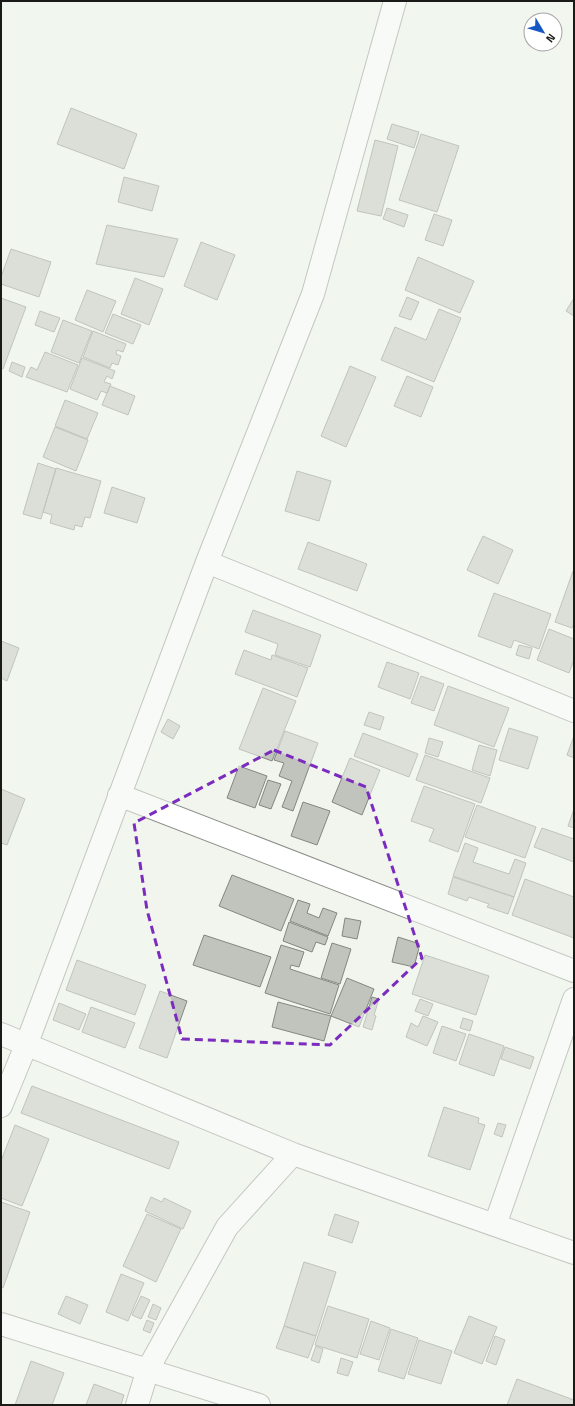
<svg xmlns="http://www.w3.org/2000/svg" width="575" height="1406" font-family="'Titillium Web',sans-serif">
	<rect width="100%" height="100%" fill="#f1f5ee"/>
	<!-- building -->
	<path fill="#c0c4bd" stroke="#848781" d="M 71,108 L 137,134 L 124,169 L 57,144 Z
		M 392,124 L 419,132 L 414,148 L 387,139 Z
		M 421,134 L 459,146 L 437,212 L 399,200 Z
		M 375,140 L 398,146 L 381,216 L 357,211 Z
		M 124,177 L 159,186 L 152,211 L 118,202 Z
		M 387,208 L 408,215 L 404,227 L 383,219 Z
		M 434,214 L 452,220 L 443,246 L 425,240 Z
		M 107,225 L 178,239 L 164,277 L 96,264 Z
		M 201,242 L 235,255 L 217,300 L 184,286 Z
		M 11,249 L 51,262 L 39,297 L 1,284 L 1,277 Z
		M 418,257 L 474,281 L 460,313 L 405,290 Z
		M 135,278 L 163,289 L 149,325 L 121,314 Z
		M 87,290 L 116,301 L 103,332 L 75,320 Z
		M 407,297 L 419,302 L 411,320 L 399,316 Z
		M 1,298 L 26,307 L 3,369 L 1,368 Z
		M 574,298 L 574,316 L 566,311 Z
		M 439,309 L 461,318 L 434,382 L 381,360 L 395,327 L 426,340 Z
		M 40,311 L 60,318 L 54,332 L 35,325 Z
		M 113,314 L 141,325 L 133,344 L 105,333 Z
		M 63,320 L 92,331 L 79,363 L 51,352 Z
		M 93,331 L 126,344 L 123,352 L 117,350 L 116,354 L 121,356 L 118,365 L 112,363 L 110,368 L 83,357 Z
		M 45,352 L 78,365 L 67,392 L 26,377 L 31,367 L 37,370 Z
		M 82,358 L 115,371 L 112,379 L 107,376 L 104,382 L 111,384 L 107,393 L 101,391 L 97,400 L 70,389 Z
		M 12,362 L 25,367 L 22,377 L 9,371 Z
		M 350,366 L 376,377 L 346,447 L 321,436 Z
		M 407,376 L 433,387 L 421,417 L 394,406 Z
		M 110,386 L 135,396 L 128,415 L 102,405 Z
		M 65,400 L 98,413 L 87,439 L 55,426 Z
		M 55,427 L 88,440 L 76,471 L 43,457 Z
		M 38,463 L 56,469 L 41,519 L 23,514 Z
		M 56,468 L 101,481 L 90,518 L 85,517 L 82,527 L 75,525 L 74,530 L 50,523 L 52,515 L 43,512 Z
		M 297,471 L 331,481 L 319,521 L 285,511 Z
		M 112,487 L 145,498 L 137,523 L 104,513 Z
		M 483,536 L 513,550 L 498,584 L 467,570 Z
		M 308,542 L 367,564 L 357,591 L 298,569 Z
		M 573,571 L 574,572 L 574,623 L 572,628 L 555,622 Z
		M 494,593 L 551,614 L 539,649 L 514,640 L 511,648 L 478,636 Z
		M 253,610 L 321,635 L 310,667 L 275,655 L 278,644 L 245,632 Z
		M 549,629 L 574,639 L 574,660 L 569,673 L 537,660 Z
		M 1,641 L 19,648 L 7,681 L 1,678 Z
		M 519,645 L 532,648 L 529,659 L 516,655 Z
		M 244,650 L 271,660 L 272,655 L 308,668 L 297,697 L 235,674 Z
		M 387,662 L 419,673 L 410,699 L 378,687 Z
		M 421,676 L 444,684 L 434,711 L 411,703 Z
		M 448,686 L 509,708 L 494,747 L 434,725 Z
		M 263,688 L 296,701 L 272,761 L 239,749 Z
		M 369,712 L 384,717 L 380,730 L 364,725 Z
		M 168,719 L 180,726 L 173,739 L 161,732 Z
		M 509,728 L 538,737 L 528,769 L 499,760 Z
		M 285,731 L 318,743 L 293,811 L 282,807 L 292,781 L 279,776 L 284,763 L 274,760 Z
		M 363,733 L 418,754 L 409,777 L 354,756 Z
		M 574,736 L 574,758 L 567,755 Z
		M 429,738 L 443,742 L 438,757 L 425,753 Z
		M 479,745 L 497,750 L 490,776 L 472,770 Z
		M 425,755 L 490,778 L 481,803 L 416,780 Z
		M 350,758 L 380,770 L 362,815 L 332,802 Z
		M 239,766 L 267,776 L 255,808 L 227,798 Z
		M 268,780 L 281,784 L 271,809 L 259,805 Z
		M 424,786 L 475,804 L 458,852 L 429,841 L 434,829 L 411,821 Z
		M 1,789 L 25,799 L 7,845 L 1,843 Z
		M 303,802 L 330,811 L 317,845 L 291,836 Z
		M 477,805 L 536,827 L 525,858 L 465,837 Z
		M 574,809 L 574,828 L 568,826 Z
		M 542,828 L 574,839 L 574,862 L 534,847 Z
		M 465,843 L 478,848 L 473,862 L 509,874 L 515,859 L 526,863 L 514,897 L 453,876 Z
		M 232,875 L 294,899 L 281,931 L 219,906 Z
		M 453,877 L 514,897 L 508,914 L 487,907 L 489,904 L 469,897 L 467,901 L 448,894 Z
		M 525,879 L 574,897 L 574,938 L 512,915 Z
		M 298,900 L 310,904 L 307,913 L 319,918 L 323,908 L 337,913 L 328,936 L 290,921 Z
		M 345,918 L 361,921 L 357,939 L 342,936 Z
		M 289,922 L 328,937 L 325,945 L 316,942 L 312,952 L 283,941 Z
		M 204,935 L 271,957 L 260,987 L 193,965 Z
		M 398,937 L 420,944 L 414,967 L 392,962 Z
		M 332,943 L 351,949 L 340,984 L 321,978 Z
		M 281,945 L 304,952 L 299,967 L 291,965 L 290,969 L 339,985 L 330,1014 L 265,993 Z
		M 425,955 L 489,976 L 476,1015 L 412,994 Z
		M 77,960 L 146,985 L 135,1015 L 66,990 Z
		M 347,978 L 374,989 L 359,1027 L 331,1016 Z
		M 160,991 L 187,1001 L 167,1058 L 139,1048 Z
		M 372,997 L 379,999 L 374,1015 L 376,1016 L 372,1030 L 363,1027 Z
		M 420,999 L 433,1004 L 428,1016 L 415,1011 Z
		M 278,1002 L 331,1016 L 324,1041 L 272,1027 Z
		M 59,1003 L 86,1014 L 79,1030 L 53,1020 Z
		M 91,1007 L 135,1023 L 125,1048 L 82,1032 Z
		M 423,1016 L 438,1022 L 427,1046 L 406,1037 L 411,1023 L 418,1027 Z
		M 463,1018 L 473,1021 L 470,1031 L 460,1028 Z
		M 442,1026 L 466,1034 L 456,1061 L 433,1053 Z
		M 469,1034 L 504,1046 L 494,1076 L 459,1064 Z
		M 505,1047 L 534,1057 L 530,1069 L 501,1059 Z
		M 32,1086 L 179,1142 L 169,1169 L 21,1113 Z
		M 444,1107 L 479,1118 L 478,1123 L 485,1125 L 470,1170 L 428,1156 Z
		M 498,1123 L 506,1125 L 502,1137 L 494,1134 Z
		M 15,1125 L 49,1139 L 22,1206 L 1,1198 L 1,1161 Z
		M 151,1197 L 162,1202 L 164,1198 L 191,1211 L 183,1229 L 145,1211 Z
		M 1,1202 L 30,1212 L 3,1288 L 1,1287 Z
		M 147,1214 L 181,1229 L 156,1282 L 123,1266 Z
		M 335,1214 L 359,1222 L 352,1243 L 328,1235 Z
		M 304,1262 L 336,1272 L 316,1336 L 284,1326 Z
		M 121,1274 L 144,1283 L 128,1321 L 106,1312 Z
		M 66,1296 L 88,1305 L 80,1324 L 58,1314 Z
		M 141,1296 L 150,1300 L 141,1319 L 132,1315 Z
		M 153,1304 L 161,1308 L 156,1320 L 148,1317 Z
		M 328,1306 L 369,1319 L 357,1358 L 315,1345 Z
		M 469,1316 L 497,1327 L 482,1364 L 454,1353 Z
		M 147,1320 L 154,1323 L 150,1333 L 143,1330 Z
		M 371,1321 L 390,1328 L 379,1360 L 360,1354 Z
		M 284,1326 L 316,1336 L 308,1358 L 276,1348 Z
		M 391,1329 L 418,1338 L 404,1379 L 378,1371 Z
		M 495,1336 L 505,1340 L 496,1365 L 486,1361 Z
		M 419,1340 L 452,1351 L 441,1384 L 408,1374 Z
		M 316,1346 L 323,1349 L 319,1363 L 311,1360 Z
		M 341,1358 L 353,1362 L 348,1376 L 337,1373 Z
		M 31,1361 L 64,1373 L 52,1405 L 15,1405 Z
		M 517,1379 L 574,1400 L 574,1405 L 507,1405 Z
		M 94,1384 L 124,1395 L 121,1405 L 86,1405 Z"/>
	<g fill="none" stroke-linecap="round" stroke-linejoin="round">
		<defs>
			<path id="minor" d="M 207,562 L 574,711
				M 119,795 L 574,971
				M 1,1034 L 293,1154
				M 1,1106 L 27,1043 L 207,562 L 313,294 L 395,1
				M 495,1225 L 574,999
				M 1,1324 L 259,1405
				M 137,1405 L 148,1369 L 227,1227 L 293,1154 L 574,1253"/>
		</defs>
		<!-- minor casing -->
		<use href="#minor" stroke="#8c8f89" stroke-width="24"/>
		<!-- minor -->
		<use href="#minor" stroke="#fff" stroke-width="22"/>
	</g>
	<!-- marked area -->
	<path d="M0 0H575V1406H0ZM 274,750 L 366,787 L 422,958 L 330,1045 L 182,1039 L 147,910 L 134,823 Z" fill="#f1f5ee" fill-opacity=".55" fill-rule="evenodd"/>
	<path fill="none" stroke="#7b2cbf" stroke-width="3" stroke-dasharray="8 5" stroke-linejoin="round" d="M 274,750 L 366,787 L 422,958 L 330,1045 L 182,1039 L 147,910 L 134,823 Z"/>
	<!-- border -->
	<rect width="575" height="1406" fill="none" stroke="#1a1b19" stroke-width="4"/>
	<!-- north arrow -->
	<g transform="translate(543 32) rotate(128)"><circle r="19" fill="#ffffff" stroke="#a3a4a3"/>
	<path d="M0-3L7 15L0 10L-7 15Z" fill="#1658c3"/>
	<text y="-6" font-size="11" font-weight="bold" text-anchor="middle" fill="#1a1b19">N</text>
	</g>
</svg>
